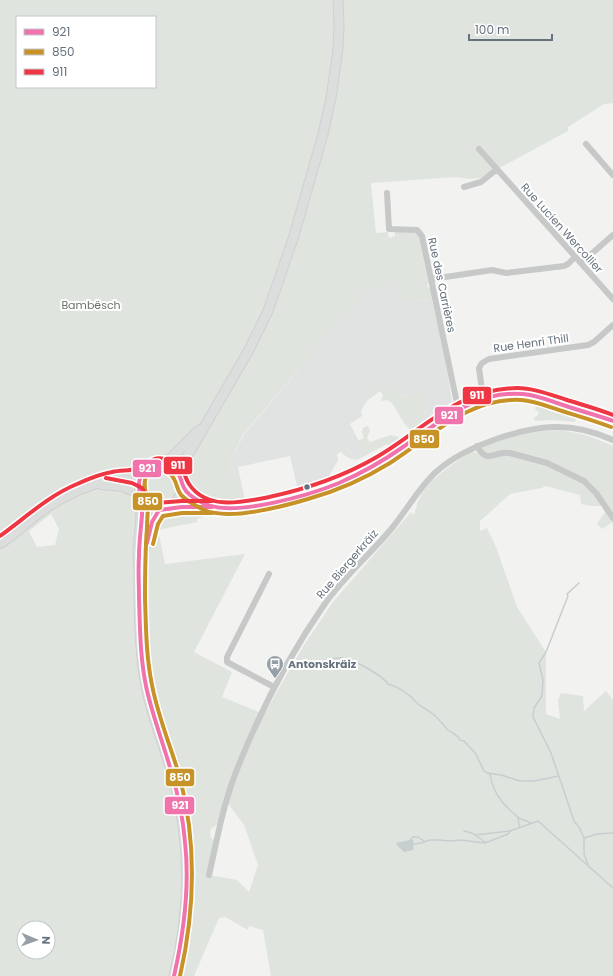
<svg xmlns="http://www.w3.org/2000/svg" width="613" height="976" font-family="Poppins,sans-serif">
	<rect width="100%" height="100%" fill="#f2f2f1"/>
	<!-- built -->
	<path fill="#e1e2e2" d="M 392,284 L 405,301 L 432,300 L 445,356 L 452,402 L 440,409 L 422,424 L 428,402 L 419,392 L 407,398 L 398,394 L 396,383 L 383,387 L 366,402 L 361,411 L 362,416 L 350,424 L 365,453 L 354,459 L 348,448 L 337,454 L 338,460 L 327,480 L 314,485 L 308,483 L 297,486 L 290,456 L 238,467 L 240,477 L 229,475 L 232,458 L 244,434 L 319,346 L 339,319 L 352,314 L 359,296 Z"/>
	<!-- green -->
	<path fill="#e0e4df" fill-rule="evenodd" d="M 0,0 L 613,0 L 613,103 L 604,104 L 568,127 L 568,131 L 481,178 L 470,179 L 456,177 L 371,183 L 376,233 L 388,232 L 389,238 L 395,236 L 395,232 L 417,232 L 420,236 L 425,267 L 429,282 L 427,286 L 431,289 L 433,297 L 432,300 L 405,301 L 392,284 L 359,296 L 352,314 L 339,319 L 319,346 L 243,434 L 232,458 L 229,474 L 240,477 L 245,500 L 234,501 L 229,508 L 188,511 L 198,512 L 203,517 L 197,519 L 197,522 L 158,530 L 165,564 L 245,554 L 194,652 L 232,672 L 222,697 L 264,714 L 304,645 L 333,602 L 411,512 L 414,515 C 416,509 417,502 420,497 C 431,477 453,464 471,452 L 480,453 L 482,447 C 535,429 559,421 613,446 L 613,522 L 602,529 L 597,524 L 605,512 L 602,506 L 590,506 L 581,504 L 580,495 L 545,486 L 542,488 L 510,494 L 480,521 L 480,531 L 487,528 L 496,547 L 517,607 L 546,652 L 546,714 L 560,719 L 558,700 L 561,693 L 583,696 L 584,711 L 606,691 L 613,700 L 613,976 L 271,976 L 263,930 L 249,926 L 248,930 L 225,917 L 219,918 L 194,976 L 172,976 L 170,974 L 169,976 L 0,976 ZM 17,17 L 155,17 L 155,87 L 17,87 ZM 51,514 L 59,529 L 55,545 L 37,547 L 29,531 ZM 227,802 L 244,825 L 258,865 L 249,892 L 237,880 L 210,875 L 214,840 L 211,838 L 210,831 L 212,828 L 221,822 ZM 24,928 L 48,928 L 48,952 L 24,952 Z
		M 391,381 L 396,383 L 398,394 L 406,398 L 419,392 L 427,395 L 428,402 L 422,424 L 411,431 L 404,423 L 392,403 L 387,400 L 381,401 L 383,395 L 380,391 L 371,398 L 370,396 L 377,385 L 384,387 Z
		M 537,402 L 577,414 L 575,422 L 552,420 L 535,421 L 534,417 L 537,416 L 539,413 L 535,409 Z
		M 368,426 L 370,430 L 367,438 L 370,442 L 390,435 L 399,437 L 400,443 L 390,448 L 387,444 L 357,460 C 352,460 344,456 341,452 L 348,448 L 354,459 L 364,453 L 358,441 L 364,438 L 362,432 L 363,428 Z"/>
	<!-- water -->
	<path fill="#c7ced0" d="M 411,839 L 413,840 L 414,844 L 413,850 L 404,852 L 397,845 L 396,843 C 401,841 407,842 411,839 Z"/>
	<g fill="none" stroke-linecap="round" stroke-linejoin="round">
		<!-- stream -->
		<path stroke="#c7ced0" stroke-width="1.5" d="M 579,583 L 567,594 L 568,596 L 546,652 L 539,663 L 543,680 L 542,696 L 534,708 L 533,717 L 551,753 L 574,821 L 579,827 L 584,838 L 584,854 L 589,867
			M 330,659 C 334,659 339,657 342,658 C 352,658 383,676 388,684 C 399,687 410,695 417,703 C 421,707 428,710 433,714 C 438,718 443,725 448,730 C 452,733 458,735 460,740 L 464,741 L 476,754 L 484,771 L 487,773 L 501,775 L 520,781 L 534,781 L 559,776
			M 490,774 C 492,789 501,803 512,812 C 515,814 517,817 519,818 C 523,821 527,820 531,823
			M 518,818 L 519,825 L 520,827
			M 464,831 L 472,833 L 475,835 L 510,831 L 538,821 L 613,888
			M 475,835 L 485,842
			M 584,838 L 597,834 L 613,833
			M 411,839 L 413,837 L 418,837 L 424,841
			M 414,844 L 421,843 L 430,840 L 440,840 L 449,841 L 461,840 L 485,843 L 508,834 L 510,831"/>
		<defs>
			<path id="secondary" d="M 158,464 L 171,458 L 199,430
				M 181,479 L 182,469 L 185,460 L 249,350 L 268,311 L 293,239 L 323,134 L 331,98 L 338,49 L 339,26 L 338,0
				M 141,499 C 142,517 139,535 138,553 C 138,559 139,565 139,571 C 139,606 139,639 144,674 C 148,706 163,741 172,773 C 191,840 191,909 174,976
				M 142,559 L 152,522 L 159,510"/>
			<path id="primary" d="M138 487a22 22 0 1 1 44 0a22 22 0 1 1-44 0Z
				M 101,484 L 123,486 L 138,493
				M 182,486 L 194,498 L 208,506
				M 168,508 C 182,507 196,506 210,507 C 215,507 220,508 225,508 C 260,508 306,496 338,483 C 361,474 383,461 404,447 C 440,421 472,391 520,394 C 550,396 584,411 613,421
				M 0,543 C 15,534 27,521 41,511 C 62,496 86,485 111,479 C 121,476 131,475 141,474"/>
		</defs>
		<!-- secondary casing -->
		<use href="#secondary" stroke="#cfd0d0" stroke-width="11"/>
		<!-- primary casing -->
		<use href="#primary" stroke="#cecfcf" stroke-width="12"/>
		<!-- street -->
		<path stroke="#c7c8c8" stroke-width="6" d="M 586,144 L 613,175
			M 479,149 L 613,299
			M 464,187 L 481,182 L 496,170
			M 387,193 L 389,229 L 417,230 L 422,236 L 458,408
			M 581,263 L 613,235
			M 432,279 L 492,270 L 506,273 L 564,266 L 568,264 L 575,257
			M 483,398 L 479,368 L 482,363 L 489,359 L 588,345 L 594,342 L 613,325
			M 477,446 C 488,466 494,450 510,453 L 547,463 L 584,481 L 596,493 L 613,518
			M 269,574 L 227,657 L 227,662 L 274,687
			M 209,875 C 217,840 223,805 236,772 C 259,713 288,657 324,605 C 343,577 370,555 392,528 C 407,510 419,487 437,471 C 453,457 472,448 491,441 C 535,425 570,420 613,440"/>
		<!-- secondary -->
		<use href="#secondary" stroke="#dcdddd" stroke-width="9"/>
		<!-- primary -->
		<use href="#primary" stroke="#dcdddd" stroke-width="10"/>
		<defs>
			<path id="bus-1" d="M 147,543 L 152,522 L 159,510 L 182,507 L 212,507
				M 174,976 C 184,932 190,887 185,842 C 183,818 178,794 171,771 C 163,742 152,715 146,686 C 140,657 140,627 139,598 C 139,584 138,570 139,556 C 139,542 141,529 142,515 C 143,499 131,477 149,467 C 159,461 175,465 180,477 C 182,482 182,486 186,491 C 191,497 200,502 208,505 C 238,516 310,495 339,483 C 362,473 383,461 403,447 C 440,422 475,390 523,394 C 537,395 550,401 563,405 C 580,411 597,415 613,421"/>
			<path id="bus-2" d="M 153,544 L 158,524 L 163,516 L 182,513 L 212,513
				M 180,976 C 195,910 197,844 180,778 C 171,747 158,717 152,685 C 146,656 146,627 145,598 C 145,574 145,552 147,528 C 147,520 148,512 148,504 C 147,495 142,486 146,477 C 153,469 168,467 174,479 C 177,484 177,490 181,495 C 187,501 196,506 204,510 C 230,521 281,507 308,499 C 337,491 364,479 390,463 C 431,437 469,397 521,400 C 536,401 549,407 562,411 C 578,416 595,421 611,427"/>
			<path id="bus-3" d="M 106,478 L 132,483 L 142,488 L 148,499 L 156,503 L 182,501 L 212,501
				M 0,536 C 25,518 48,496 77,484 C 88,479 100,474 112,472 C 120,470 129,471 136,469 C 150,464 153,453 171,461 C 185,467 183,474 189,484 C 207,511 243,502 269,497 C 306,489 342,477 375,458 C 424,430 456,389 517,388 C 534,388 551,395 567,400 C 583,405 598,409 613,415"/>
		</defs>
		<!-- bus-1 casing -->
		<use href="#bus-1" stroke="#fff" stroke-width="7"/>
		<!-- bus-2 casing -->
		<use href="#bus-2" stroke="#fff" stroke-width="7"/>
		<!-- bus-3 casing -->
		<use href="#bus-3" stroke="#fff" stroke-width="7"/>
		<!-- bus-1 -->
		<use href="#bus-1" stroke="#f173ac" stroke-width="4"/>
		<!-- bus-2 -->
		<use href="#bus-2" stroke="#c79227" stroke-width="4"/>
		<!-- bus-3 -->
		<use href="#bus-3" stroke="#ef3744" stroke-width="4"/>
	</g>
	<!-- icons -->
	<defs>
		<symbol id="bus-pin" viewBox="-11 -11 22 30"><path d="M0 17L-7.5 6A9.5 9.5 0 1 1 7.5 6Z" fill="#979fa6" stroke="#fff"/><path d="M-5-6H5V4H4V6H2V4H-2V6H-4V4H-5ZM-3.5-4V0h7V-4ZM-3.5 1.2v1.5H-2V1.2ZM2 1.2v1.5H3.5V1.2Z" fill="#fff"/></symbol>
	</defs>
	<g fill-rule="evenodd">
		<use href="#bus-pin" x="265" y="654" width="20" height="27"/>
	</g>
	<!-- markers -->
	<circle fill="#66727d" stroke="#fff" stroke-width="1.5" cx="307" cy="487" r="3.5"/>
	<g text-anchor="middle" stroke-width="4" stroke-linejoin="round" paint-order="stroke">
		<!-- street labels -->
		<g font-size="11" fill="#66727d" stroke="#fff">
			<text transform="translate(562 228) rotate(48)" y="4">Rue Lucien Wercollier</text>
			<text transform="translate(442 285) rotate(78)" y="4">Rue des Carrières</text>
			<text transform="translate(531 343) rotate(-8)" y="4">Rue Henri Thill</text>
			<text transform="translate(347 564) rotate(-49)" y="4">Rue Biergerkräiz</text>
		</g>
		<!-- park labels -->
		<g font-size="11" fill="#677564" stroke="#fff">
			<text x="91" y="309">Bambësch</text>
		</g>
		<!-- poi labels -->
		<g font-size="11" font-weight="bold" fill="#66727d" stroke="#fff" text-anchor="start">
			<text x="288" y="668">Antonskräiz</text>
		</g>
	</g>
	<g stroke="#fff" stroke-width="1.5">
		<rect x="462" y="386" width="30" height="19" rx="4" fill="#ef3744"/>
		<rect x="434" y="406" width="30" height="19" rx="4" fill="#f173ac"/>
		<rect x="409" y="429" width="31" height="20" rx="4" fill="#c79227"/>
		<rect x="163" y="456" width="30" height="19" rx="4" fill="#ef3744"/>
		<rect x="132" y="459" width="30" height="19" rx="4" fill="#f173ac"/>
		<rect x="132" y="492" width="31" height="19" rx="4" fill="#c79227"/>
		<rect x="165" y="768" width="30" height="19" rx="4" fill="#c79227"/>
		<rect x="164" y="796" width="31" height="19" rx="4" fill="#f173ac"/>
	</g>
	<g font-size="11" text-anchor="middle" font-weight="bold" fill="#fff">
		<text x="477" y="399">911</text>
		<text x="449" y="419">921</text>
		<text x="424" y="443">850</text>
		<text x="178" y="469">911</text>
		<text x="147" y="472">921</text>
		<text x="148" y="505">850</text>
		<text x="180" y="781">850</text>
		<text x="180" y="809">921</text>
	</g>
	<!-- legend -->
	<rect x="16" y="16" width="140" height="72" fill="#ffffff" stroke="#c2c7cb"/>
	<rect x="24" y="29" width="20" height="6" fill="#f173ac" stroke="#c2c7cb"/>
	<text x="52" y="36" font-size="12" fill="#66727d">921</text>
	<rect x="24" y="49" width="20" height="6" fill="#c79227" stroke="#c2c7cb"/>
	<text x="52" y="56" font-size="12" fill="#66727d">850</text>
	<rect x="24" y="69" width="20" height="6" fill="#ef3744" stroke="#c2c7cb"/>
	<text x="52" y="76" font-size="12" fill="#66727d">911</text>
	<!-- north arrow -->
	<g transform="translate(36 940) rotate(92)"><circle r="19" fill="#ffffff" stroke="#c2c7cb"/>
	<path d="M0-3L7 15L0 10L-7 15Z" fill="#979fa6"/>
	<text y="-6" font-size="11" font-weight="bold" text-anchor="middle" fill="#66727d">N</text>
	</g>
	<!-- scale -->
	<path d="M469 34v6h83v-6" fill="none" stroke="#66727d" stroke-width="2"/>
	<text x="475" y="34" font-size="12" fill="#66727d" stroke="#ffffff" stroke-width="3" paint-order="stroke">100 m</text>
</svg>
